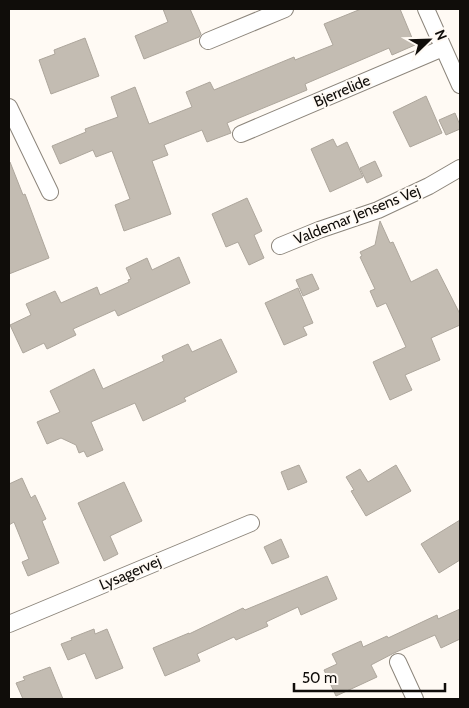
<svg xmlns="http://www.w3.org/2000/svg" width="469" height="708" font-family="Cabin,sans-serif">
	<rect width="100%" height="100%" fill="#fffaf4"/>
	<!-- building -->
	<path fill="#c3bcb2" stroke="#ada69c" d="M 163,9 L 190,9 L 201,34 L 199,37 L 144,59 L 135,36 L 168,22 Z
		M 361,9 L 400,9 L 415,45 L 392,55 L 389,48 L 305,84 L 307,90 L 227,123 L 231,133 L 207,142 L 202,130 L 164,145 L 168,155 L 152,161 L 171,214 L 124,231 L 115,205 L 130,199 L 112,151 L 96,157 L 93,150 L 60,164 L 52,146 L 86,132 L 85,129 L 118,117 L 111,97 L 135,87 L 149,124 L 192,107 L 186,92 L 210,82 L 214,90 L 294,57 L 295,60 L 333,45 L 324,24 Z
		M 85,38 L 99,76 L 51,94 L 39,60 L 55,54 L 54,50 Z
		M 426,96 L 442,133 L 410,147 L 393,112 Z
		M 455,113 L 460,125 L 460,129 L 446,135 L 439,120 Z
		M 333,139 L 337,147 L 347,142 L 363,177 L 330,192 L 311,149 Z
		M 375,161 L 382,176 L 367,183 L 360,168 Z
		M 10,162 L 23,195 L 25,194 L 49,258 L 9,274 L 9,163 Z
		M 247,198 L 262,231 L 254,235 L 264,258 L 249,265 L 238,242 L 226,247 L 212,214 Z
		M 380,221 L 390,243 L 393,242 L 411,282 L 437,269 L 460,314 L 460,325 L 431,338 L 440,360 L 405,375 L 412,390 L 390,400 L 373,362 L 406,347 L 386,303 L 377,307 L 370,291 L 375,289 L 360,257 L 362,256 L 360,252 L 375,245 Z
		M 179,257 L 190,283 L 118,316 L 115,310 L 73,329 L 76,335 L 47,349 L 44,343 L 23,353 L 10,325 L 31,315 L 26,304 L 55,291 L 61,303 L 97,287 L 100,295 L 129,282 L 128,280 L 131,279 L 126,268 L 147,258 L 152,270 Z
		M 312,274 L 319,289 L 303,296 L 296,280 Z
		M 298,288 L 313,323 L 303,327 L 307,335 L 284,345 L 265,303 Z
		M 221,339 L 237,372 L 184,398 L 186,401 L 143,421 L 135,403 L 91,422 L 103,450 L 87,457 L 84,451 L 79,453 L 76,445 L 61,438 L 47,444 L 37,422 L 60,412 L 50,391 L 94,369 L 103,389 L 164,361 L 162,356 L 188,344 L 192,352 Z
		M 299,465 L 307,482 L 288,490 L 281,472 Z
		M 396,465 L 411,491 L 366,516 L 351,491 L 354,490 L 346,477 L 360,469 L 368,482 Z
		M 22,478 L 31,498 L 35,495 L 46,519 L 42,521 L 59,563 L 28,576 L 22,562 L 29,559 L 14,522 L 9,525 L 9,484 Z
		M 124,482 L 142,521 L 110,536 L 118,554 L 104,561 L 78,503 Z
		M 460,520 L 460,560 L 439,573 L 421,544 Z
		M 281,539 L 289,557 L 272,564 L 264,547 Z
		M 327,576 L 337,599 L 301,615 L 298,607 L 266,622 L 268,626 L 236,640 L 234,637 L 197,654 L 200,661 L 165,676 L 153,648 L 189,633 L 189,634 L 243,608 L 245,610 Z
		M 460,609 L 460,639 L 441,648 L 435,635 L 394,653 L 371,665 L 377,677 L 336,696 L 324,670 L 337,664 L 332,654 L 361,641 L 363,647 L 387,636 L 388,638 L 437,615 L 438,619 Z
		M 94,629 L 95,634 L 107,629 L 123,668 L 96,679 L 85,653 L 68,660 L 61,644 L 72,640 L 71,638 Z
		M 50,667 L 63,699 L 23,699 L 16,683 L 25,680 L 23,677 Z"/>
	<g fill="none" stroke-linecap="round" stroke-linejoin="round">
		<defs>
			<path id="street" d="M 426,9 L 460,85
				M 208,41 L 285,9
				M 9,107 L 50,192
				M 241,134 L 443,48
				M 280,246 L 319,230 L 378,210 L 429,186 L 460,168
				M 9,624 L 251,523
				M 398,662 L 415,699"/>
		</defs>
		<!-- street casing -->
		<use href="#street" stroke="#8c857b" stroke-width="18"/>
		<!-- street -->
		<use href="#street" stroke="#fff" stroke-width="16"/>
	</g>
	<g text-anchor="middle" stroke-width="4" stroke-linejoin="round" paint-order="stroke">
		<!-- street labels -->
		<g font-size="15" fill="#100d0a" stroke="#fffaf4">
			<text transform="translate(342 91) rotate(-23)" y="5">Bjerrelide</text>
			<text transform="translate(357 215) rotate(-22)" y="5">Valdemar Jensens Vej</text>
			<text transform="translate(130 573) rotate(-23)" y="5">Lysagervej</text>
		</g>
	</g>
	<!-- border -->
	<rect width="469" height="708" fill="none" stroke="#100d0a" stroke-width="20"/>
	<!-- north arrow -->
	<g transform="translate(429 40) rotate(67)" stroke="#fffaf4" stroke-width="4" paint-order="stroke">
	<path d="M0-4L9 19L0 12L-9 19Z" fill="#100d0a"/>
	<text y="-8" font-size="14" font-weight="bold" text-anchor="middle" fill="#100d0a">N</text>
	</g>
	<!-- scale -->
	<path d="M294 683v8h151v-8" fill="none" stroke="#100d0a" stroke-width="2.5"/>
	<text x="302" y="683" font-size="15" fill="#100d0a" stroke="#fffaf4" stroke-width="4" paint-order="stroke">50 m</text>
</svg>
